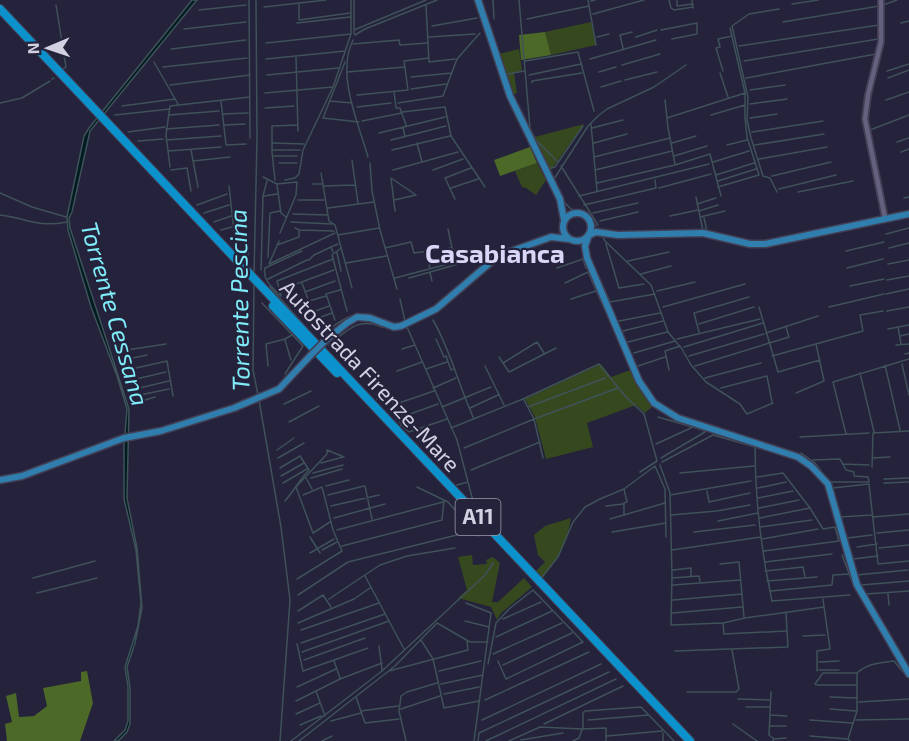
<svg xmlns="http://www.w3.org/2000/svg" width="909" height="741" font-family="'Exo 2',sans-serif">
	<rect width="100%" height="100%" fill="#25223b"/>
	<!-- green -->
	<path fill="#36491e" d="M 591,22 L 596,45 L 551,55 L 545,32 Z
		M 519,49 L 522,70 L 514,73 L 517,93 L 512,95 L 499,54 Z
		M 584,124 L 551,170 L 546,170 L 528,132 L 535,137 Z
		M 537,163 L 546,180 L 536,195 L 526,188 L 522,187 L 515,171 Z
		M 601,364 L 611,377 L 631,370 L 653,406 L 645,413 L 636,405 L 587,423 L 593,447 L 546,459 L 535,417 L 525,399 Z
		M 571,518 C 567,543 558,559 542,579 L 536,571 L 545,562 L 538,555 L 534,535 L 545,526 Z
		M 472,555 L 473,565 L 487,564 L 486,560 L 493,557 L 500,563 L 492,602 L 498,602 L 524,578 L 532,587 L 501,613 L 497,620 L 491,607 L 458,598 L 467,590 L 458,557 Z"/>
	<!-- forest -->
	<path fill="#4c6928" d="M 545,32 L 551,55 L 521,60 L 519,35 Z
		M 530,147 L 537,163 L 500,176 L 494,160 Z
		M 87,671 L 93,703 L 80,741 L 7,741 L 5,724 L 12,722 L 6,696 L 16,693 L 19,717 L 34,716 L 47,706 L 43,688 L 81,681 L 81,672 Z"/>
	<!-- water -->
	<path fill="#001c20" stroke="#3f525a" stroke-width="1.5" d="M 192,0 L 197,0 L 90,131 L 72,212 L 69,218 L 70,228 L 129,409 L 127,498 L 137,548 L 142,608 L 135,643 L 127,667 L 130,688 L 130,724 L 127,732 L 118,741 L 114,741 L 125,730 L 128,721 L 128,687 L 125,667 L 138,626 L 141,603 L 136,550 L 124,499 L 124,445 L 127,409 L 117,376 L 91,307 L 68,230 L 67,217 L 84,136 L 89,128 Z"/>
	<g fill="none" stroke-linecap="round" stroke-linejoin="round">
		<!-- stream -->
		<path stroke="#3f525a" stroke-width="1.5" d="M 249,0 L 250,138
			M 354,0 L 354,34
			M 493,0 L 494,19
			M 519,0 L 530,128 L 536,140 L 558,162
			M 588,0 L 596,45
			M 669,0 L 671,8 L 674,10 L 693,7
			M 677,0 L 677,6 L 693,4
			M 692,0 L 693,8
			M 591,1 L 595,0
			M 299,3 L 299,20 L 350,13
			M 792,4 L 818,0
			M 56,5 L 66,67 L 63,69
			M 426,6 L 429,62 L 455,59
			M 264,7 L 326,0
			M 199,10 L 246,5
			M 593,14 L 644,0
			M 527,19 L 589,6
			M 783,22 L 879,6
			M 884,22 L 883,5 L 897,0
			M 297,23 L 350,17
			M 901,23 L 909,21
			M 432,26 L 477,18
			M 184,29 L 246,22
			M 354,30 L 426,0
			M 661,30 L 697,23 L 697,34 L 672,39
			M 355,35 L 365,29 L 437,0
			M 429,37 L 475,34
			M 597,37 L 609,34
			M 636,37 L 657,30
			M 353,40 C 336,74 358,122 368,157
			M 266,43 L 351,34
			M 353,44 L 399,40 L 400,45 L 427,43
			M 739,46 L 879,25
			M 623,48 L 620,35 L 632,32
			M 171,49 L 246,40
			M 296,57 L 298,131
			M 266,59 L 345,51
			M 590,59 L 656,40
			M 525,61 L 578,52 L 594,111
			M 744,61 L 878,39
			M 154,62 L 178,104
			M 345,62 L 323,118 L 359,122
			M 622,65 L 660,54
			M 163,67 L 247,58
			M 723,71 L 716,48 L 720,47 L 718,39 L 732,36
			M 887,71 L 909,64
			M 347,72 L 405,67
			M 599,72 L 616,67
			M 720,73 L 728,97
			M 508,74 L 524,71
			M 267,75 L 338,68
			M 529,75 L 581,64
			M 411,77 L 452,73
			M 746,78 L 876,54 L 879,33
			M 888,78 L 909,70
			M 52,79 L 54,78
			M 625,80 L 657,72
			M 532,83 L 532,81 L 582,73
			M 170,85 L 250,75
			M 601,87 L 621,81
			M 411,89 L 446,84
			M 750,90 L 785,85
			M 394,92 L 396,108 L 400,108 L 406,125
			M 265,93 L 333,87
			M 357,95 L 408,90 L 404,61 L 429,58
			M 665,100 L 668,128 L 675,164
			M 886,100 L 909,92
			M 221,101 L 226,145 L 246,144
			M 330,101 L 352,103
			M 0,103 L 22,98 L 50,81
			M 398,103 L 443,96 L 457,59 L 480,33
			M 750,104 L 787,99
			M 122,106 L 175,99
			M 357,107 L 391,103
			M 265,108 L 294,106
			M 402,112 L 445,107 L 451,136 L 485,187
			M 223,114 L 248,113
			M 115,115 L 170,109
			M 169,115 L 219,111
			M 711,115 L 745,105
			M 667,118 L 745,93
			M 750,118 L 777,114
			M 362,121 L 402,113
			M 591,124 L 597,191
			M 225,125 L 245,124
			M 403,127 L 405,137
			M 592,128 L 623,120
			M 166,129 L 219,125
			M 870,130 L 909,115
			M 128,132 L 165,127
			M 752,132 L 823,121
			M 379,133 L 445,117
			M 166,140 L 221,136
			M 391,140 L 446,126
			M 138,141 L 163,139
			M 897,142 L 909,138
			M 273,143 L 304,144
			M 417,143 L 422,162
			M 594,143 L 627,134
			M 672,143 L 696,136
			M 727,145 L 747,140
			M 755,145 L 824,134
			M 191,150 L 198,187
			M 273,150 L 300,150
			M 392,150 L 450,136
			M 168,151 L 221,147
			M 901,152 L 909,149
			M 274,156 L 297,156
			M 674,156 L 707,146
			M 594,157 L 670,138
			M 759,159 L 827,147
			M 352,160 L 358,203
			M 193,161 L 230,157
			M 713,162 L 749,151
			M 279,163 L 297,163
			M 370,163 L 372,191 L 380,230 L 397,289
			M 561,166 L 598,225
			M 170,167 L 166,135 L 170,106 L 250,97
			M 547,169 L 555,167 L 583,126
			M 171,170 L 187,168 L 191,191
			M 393,170 L 458,152
			M 433,170 L 463,159
			M 595,170 L 672,151
			M 321,173 L 329,221 L 335,225 L 352,288
			M 716,175 L 754,163
			M 772,176 L 831,162
			M 263,177 L 277,184 L 297,182 L 296,195 L 280,233
			M 554,179 L 588,126 L 598,116 L 607,109 L 654,87 L 686,65
			M 275,180 L 272,152 L 272,126 L 298,125
			M 285,180 L 295,178 L 299,174 L 303,150 L 333,87 L 351,34 L 351,0
			M 718,181 L 756,169
			M 597,183 L 675,165 L 710,154 L 721,196
			M 313,184 L 323,184
			M 277,185 L 281,213 L 286,217
			M 229,186 L 235,240
			M 324,186 L 355,185
			M 718,187 L 759,175 L 747,137 L 745,118 L 745,93 L 730,28
			M 451,188 L 478,179
			M 659,188 L 711,174
			M 779,189 L 836,175
			M 777,192 L 770,178 L 763,176 L 751,138 L 747,120 L 748,97 L 732,26 L 749,14 L 779,9
			M 798,192 L 853,181
			M 0,193 L 32,207 L 66,217
			M 264,196 L 277,194
			M 579,196 L 709,164
			M 696,197 L 703,231
			M 904,198 L 909,197
			M 455,199 L 445,178 L 471,168
			M 298,200 L 324,200
			M 394,200 L 416,195
			M 564,202 L 571,209 L 586,214 L 596,226
			M 697,204 L 716,198
			M 197,205 L 227,194
			M 584,205 L 656,188 L 655,180
			M 328,208 L 374,202
			M 395,211 L 391,178 L 416,195
			M 699,211 L 718,205
			M 204,213 L 229,205
			M 593,213 L 638,203
			M 293,214 L 328,215
			M 0,215 C 27,218 36,228 67,222
			M 670,216 L 698,210
			M 700,217 L 725,211
			M 233,218 L 247,216
			M 704,218 L 707,231
			M 600,221 L 638,212
			M 214,222 L 231,216
			M 291,222 L 332,224
			M 221,230 L 232,227
			M 299,230 L 334,231
			M 886,234 L 909,228
			M 338,235 L 379,228
			M 603,237 L 605,241 L 651,285 L 668,332 L 682,349 L 691,365 L 706,382 L 740,404 L 747,414 L 773,403
			M 230,241 L 248,239 L 248,258
			M 279,241 L 269,264 L 335,233
			M 606,244 L 619,288 L 644,284
			M 277,245 L 299,237 L 299,230 L 295,228
			M 385,248 L 411,242 L 414,253 L 451,248
			M 889,248 L 909,243
			M 340,249 L 332,255 L 347,311
			M 846,251 L 884,242
			M 333,252 L 331,247 L 338,244
			M 426,252 L 430,268
			M 337,253 L 341,271
			M 268,257 L 270,213 L 280,211
			M 628,261 L 669,252
			M 346,263 L 386,256
			M 888,264 L 909,260
			M 594,266 L 610,302 L 655,294
			M 557,268 L 583,259 L 586,268
			M 847,268 L 883,259
			M 261,270 L 263,196 L 267,181
			M 588,272 L 604,308
			M 430,273 L 432,281
			M 641,274 L 671,266
			M 254,276 L 257,137 L 256,0
			M 395,278 L 463,260 L 452,248 L 448,229
			M 409,278 L 469,261
			M 268,279 L 307,260 L 309,260 L 314,255 L 331,247
			M 887,280 L 909,276
			M 254,283 L 253,370 L 258,395
			M 302,283 L 309,302
			M 565,283 L 588,272
			M 850,286 L 884,279
			M 270,287 L 319,342
			M 280,290 L 334,270
			M 657,291 L 695,282
			M 305,292 L 335,281
			M 886,294 L 909,289
			M 281,295 L 277,281 L 333,259
			M 281,296 C 273,288 262,280 265,268 L 302,251
			M 400,299 L 405,321
			M 571,299 L 596,291
			M 309,301 L 326,296
			M 262,303 L 303,346 L 285,374
			M 663,307 L 745,284
			M 759,307 L 778,372 L 820,360
			M 829,307 L 884,294
			M 887,311 L 909,307
			M 302,316 L 329,306
			M 335,320 L 326,294 L 340,290
			M 433,320 C 451,351 459,387 474,419
			M 619,321 L 660,313
			M 307,322 L 332,313
			M 699,324 L 754,307
			M 407,327 L 457,440 L 474,505
			M 898,327 L 901,344
			M 888,329 L 909,325
			M 623,331 L 663,321
			M 699,332 L 694,313 L 749,297
			M 766,333 L 818,316
			M 321,334 C 336,325 353,309 372,315
			M 900,336 L 909,334
			M 436,339 L 444,357 L 446,356 L 451,370 L 453,369
			M 677,339 L 760,319
			M 285,340 L 291,360
			M 628,342 L 667,332
			M 329,345 C 348,330 357,317 382,327
			M 896,345 L 909,344
			M 684,347 L 763,323
			M 402,349 L 415,345
			M 120,351 L 166,344
			M 634,353 L 675,341
			M 905,354 L 909,353
			M 689,356 L 764,334
			M 772,356 L 863,331 L 860,315 L 883,311
			M 499,357 L 509,372 L 556,348
			M 123,360 L 147,355
			M 503,363 L 537,342 L 544,353
			M 902,364 L 909,395
			M 885,365 L 900,430
			M 268,366 L 266,344 L 285,339 L 292,335
			M 485,366 L 504,405
			M 638,366 L 665,357
			M 695,366 L 789,337 L 786,327
			M 426,369 L 447,362
			M 127,370 L 167,361 L 173,396
			M 669,370 L 665,351 L 680,346
			M 397,371 L 422,362
			M 860,373 L 874,432
			M 705,378 L 761,363
			M 132,380 L 166,372
			M 433,388 L 456,378
			M 721,388 L 767,376 L 772,402
			M 135,389 L 169,381
			M 796,393 L 824,381 L 816,344
			M 135,396 L 169,389
			M 377,399 L 391,397 L 401,425 L 409,432 L 447,419
			M 259,400 L 281,527 L 290,600 L 280,741
			M 524,400 L 534,419 L 543,458
			M 139,402 L 155,397
			M 284,404 L 311,391
			M 396,404 L 434,391
			M 442,407 L 491,387
			M 528,407 L 605,378
			M 470,408 L 498,395
			M 658,417 L 703,430 L 705,432 L 661,458
			M 396,419 L 438,404
			M 289,422 L 319,406
			M 451,428 L 523,399 L 599,364 L 625,396 L 644,414 L 657,461 L 640,472
			M 846,434 L 833,382 L 909,359
			M 800,437 L 869,433
			M 656,444 L 693,427
			M 464,448 L 534,419 L 618,388
			M 277,450 L 294,438
			M 801,453 L 815,463 L 827,479
			M 278,458 L 304,443
			M 873,458 L 890,457
			M 813,460 L 840,459 L 846,470 L 854,472 L 854,476 L 868,477 L 869,482
			M 662,462 L 713,435 L 755,447 C 755,499 761,550 772,601 L 850,595
			M 321,463 L 343,457
			M 843,464 L 869,465
			M 660,465 L 670,493 L 672,576 L 671,625 L 723,623 L 745,618 L 824,607
			M 872,467 L 873,433 L 909,431
			M 280,468 L 300,456 L 309,470 C 299,480 294,491 285,501
			M 471,470 L 540,442
			M 313,473 L 343,465
			M 680,473 L 754,466
			M 281,476 L 304,463
			M 757,477 L 783,473 L 810,508 L 823,529 L 835,527 L 839,541 L 764,551
			M 306,478 L 312,489
			M 311,478 L 342,469
			M 884,479 L 909,478
			M 831,482 L 869,482
			M 283,483 L 307,469
			M 884,483 L 909,482
			M 457,485 L 468,482
			M 326,486 L 349,480
			M 365,486 L 372,519
			M 417,487 L 448,502 L 478,536
			M 758,488 L 786,482
			M 624,489 L 627,502 L 624,503 L 624,514
			M 707,491 L 709,502 L 750,493
			M 328,495 L 364,486
			M 670,495 L 751,481
			M 758,498 L 793,491
			M 836,502 L 833,488 L 869,484 L 878,564 L 909,561
			M 331,506 L 379,495
			M 606,506 L 623,504
			M 759,508 L 799,500
			M 671,515 L 717,511 L 750,505
			M 840,517 L 872,515
			M 873,517 L 909,514
			M 334,518 L 385,504
			M 760,518 L 810,508
			M 610,519 L 665,503
			M 718,521 L 758,513
			M 330,522 L 313,533 L 296,487 L 327,454 L 327,450 L 344,457
			M 761,527 L 812,520
			M 337,530 L 443,502
			M 612,532 L 666,523
			M 694,532 L 755,525
			M 877,533 L 909,530
			M 310,537 L 320,553
			M 847,538 L 872,535
			M 762,539 L 818,529
			M 342,546 L 442,520 L 444,500
			M 857,547 L 877,544
			M 879,548 L 909,545
			M 322,550 L 337,542
			M 672,550 L 761,537
			M 310,553 L 334,539
			M 842,555 L 853,584
			M 853,559 L 878,556
			M 765,562 L 832,554
			M 720,564 L 739,562 L 744,617
			M 673,570 L 691,568 L 691,576
			M 765,571 L 803,567 L 805,577
			M 856,575 L 908,570
			M 365,576 L 404,649
			M 542,577 L 558,557 L 573,522 L 585,507 L 600,499 L 624,489 L 655,466 L 665,489 L 666,537
			M 33,578 L 95,561
			M 672,578 L 699,576 L 700,582
			M 297,579 L 342,551 L 333,530 L 322,487 L 303,495
			M 767,581 L 817,577
			M 673,585 L 740,580
			M 861,585 L 909,581
			M 771,591 L 832,585 L 833,575 L 849,574
			M 37,593 L 97,578
			M 866,594 L 909,591
			M 888,594 L 889,605
			M 298,595 L 348,562 L 473,531
			M 329,599 L 380,565 L 407,556 L 455,548
			M 673,600 L 742,594
			M 466,603 L 491,613 L 474,741
			M 298,611 L 323,595 L 331,607
			M 672,613 L 742,607
			M 503,619 L 541,602
			M 465,621 L 489,627
			M 298,623 L 354,599 L 370,588
			M 723,623 L 724,634 L 786,631
			M 301,630 L 379,603
			M 803,636 L 825,635
			M 496,637 L 552,611
			M 421,640 L 433,659 L 444,708 L 479,701
			M 301,643 L 385,614
			M 297,644 L 303,671 L 368,648
			M 379,646 L 382,670
			M 675,651 L 788,647 L 786,613
			M 302,652 L 389,621
			M 493,654 L 562,623
			M 304,660 L 365,638
			M 334,661 L 340,678
			M 819,662 L 839,661
			M 488,664 L 496,623 L 509,609 L 533,590 L 583,642 L 506,679 L 498,661
			M 503,665 L 572,633
			M 819,670 L 839,670
			M 389,671 L 468,650 L 467,641
			M 439,671 L 481,661
			M 817,671 L 817,651 L 830,649 C 828,633 825,616 823,599
			M 441,684 L 483,675
			M 815,684 L 823,673 L 857,673 C 868,663 880,663 894,661 L 903,672
			M 816,685 L 857,685
			M 297,687 L 336,669
			M 316,691 L 325,716
			M 687,692 L 736,692 L 739,689 L 732,650
			M 771,692 L 769,735 L 774,739
			M 444,694 L 479,687
			M 356,697 L 365,723 L 399,719
			M 830,697 L 857,698
			M 738,699 L 770,700
			M 485,700 L 589,652
			M 296,701 L 340,679 L 382,663
			M 859,702 L 909,699
			M 746,707 L 769,707
			M 401,709 L 440,696
			M 830,709 L 856,711
			M 361,711 L 398,706
			M 296,714 L 320,703
			M 770,715 L 787,716
			M 482,720 L 601,664
			M 588,720 L 649,715
			M 810,720 L 852,723
			M 856,720 L 909,719
			M 331,721 L 361,713
			M 544,724 L 623,686
			M 733,724 L 757,741
			M 300,725 L 321,716
			M 770,726 L 786,726
			M 663,733 L 663,741
			M 607,736 L 662,731
			M 810,736 L 848,739 L 850,741
			M 848,739 L 857,711 L 857,673
			M 521,740 L 563,733
			M 291,741 L 382,671 L 485,575 L 493,563
			M 299,741 L 395,666 L 437,623 L 470,642 L 488,642
			M 322,741 L 332,736
			M 406,741 L 399,711 L 401,696 L 407,692 L 437,683
			M 478,741 L 479,733 L 609,672
			M 486,741 L 616,679
			M 509,741 L 540,727 L 582,729 L 606,728 L 606,741
			M 573,741 L 579,738 L 583,727 L 583,713 L 585,711 L 641,707 L 674,741
			M 773,741 L 774,739 L 786,738"/>
		<defs>
			<path id="minor" d="M 881,0 L 881,42 L 868,95 L 865,119 L 885,218"/>
			<path id="major" d="M 478,0 L 510,96 L 560,199 L 564,220
				M563 227a14 14 0 1 1 28 0a14 14 0 1 1-28 0Z
				M 589,235 L 585,246 L 587,258 L 639,381 L 654,403 L 678,418 L 798,457 L 811,466 L 828,484 L 857,585 L 909,674
				M 589,235 L 596,232 L 618,235 L 703,233 L 750,244 L 765,244 L 909,214
				M 326,340 L 347,323 L 357,317 L 370,318 L 394,327 L 401,326 L 436,309 L 498,256 L 551,237 L 569,239
				M 0,480 L 22,476 L 124,438 L 161,431 L 234,408 L 279,389 L 310,356"/>
			<path id="highway" d="M 0,9 L 690,741
				M 273,306 L 337,373"/>
		</defs>
		<!-- minor casing -->
		<use href="#minor" stroke="#423e54" stroke-width="8"/>
		<!-- major casing -->
		<use href="#major" stroke="#423e54" stroke-width="9"/>
		<!-- highway casing -->
		<use href="#highway" stroke="#423e54" stroke-width="10"/>
		<!-- minor -->
		<use href="#minor" stroke="#64617f" stroke-width="4.5"/>
		<!-- major -->
		<use href="#major" stroke="#2f7ead" stroke-width="6"/>
		<!-- highway -->
		<use href="#highway" stroke="#0b92cc" stroke-width="8"/>
		<defs>
			<path id="major-bridge" d="M 310,356 L 326,340"/>
		</defs>
		<!-- major-bridge casing -->
		<use href="#major-bridge" stroke="#423e54" stroke-width="9" stroke-linecap="butt"/>
		<!-- major-bridge -->
		<use href="#major-bridge" stroke="#2f7ead" stroke-width="6"/>
	</g>
	<g text-anchor="middle" stroke-width="4.5" stroke-linejoin="round" paint-order="stroke">
		<!-- shield labels -->
		<rect fill="#25223b" stroke="#9e9cb0" stroke-width="1.5" x="455.5" y="499" width="45" height="36" rx="4.5"/>
		<g font-size="21" font-weight="bold" fill="#d2d1e2">
			<text x="478" y="524">A11</text>
		</g>
		<!-- street labels -->
		<g font-size="22" fill="#d2d1e2" stroke="#25223b">
			<text transform="translate(370 376) rotate(47)" y="8">Autostrada Firenze-Mare</text>
		</g>
		<!-- water labels -->
		<g font-size="24" font-style="italic" fill="#7fecf9" stroke="#25223b">
			<text transform="translate(240 300) rotate(-91)" y="8">Torrente Pescina</text>
			<text transform="translate(114 314) rotate(74)" y="8">Torrente Cessana</text>
		</g>
		<!-- quarter labels -->
		<g font-size="26" font-weight="bold" fill="#d9d7f8" stroke="#25223b">
			<text x="495" y="263">Casabianca</text>
		</g>
	</g>
	<!-- north arrow -->
	<g transform="translate(48 48) rotate(268)" stroke="#25223b" stroke-width="4.5" paint-order="stroke">
	<path d="M0-4.5L10 22L0 15L-10 22Z" fill="#d2d1e2"/>
	<text y="-9" font-size="16" font-weight="bold" text-anchor="middle" fill="#d2d1e2">N</text>
	</g>
</svg>
